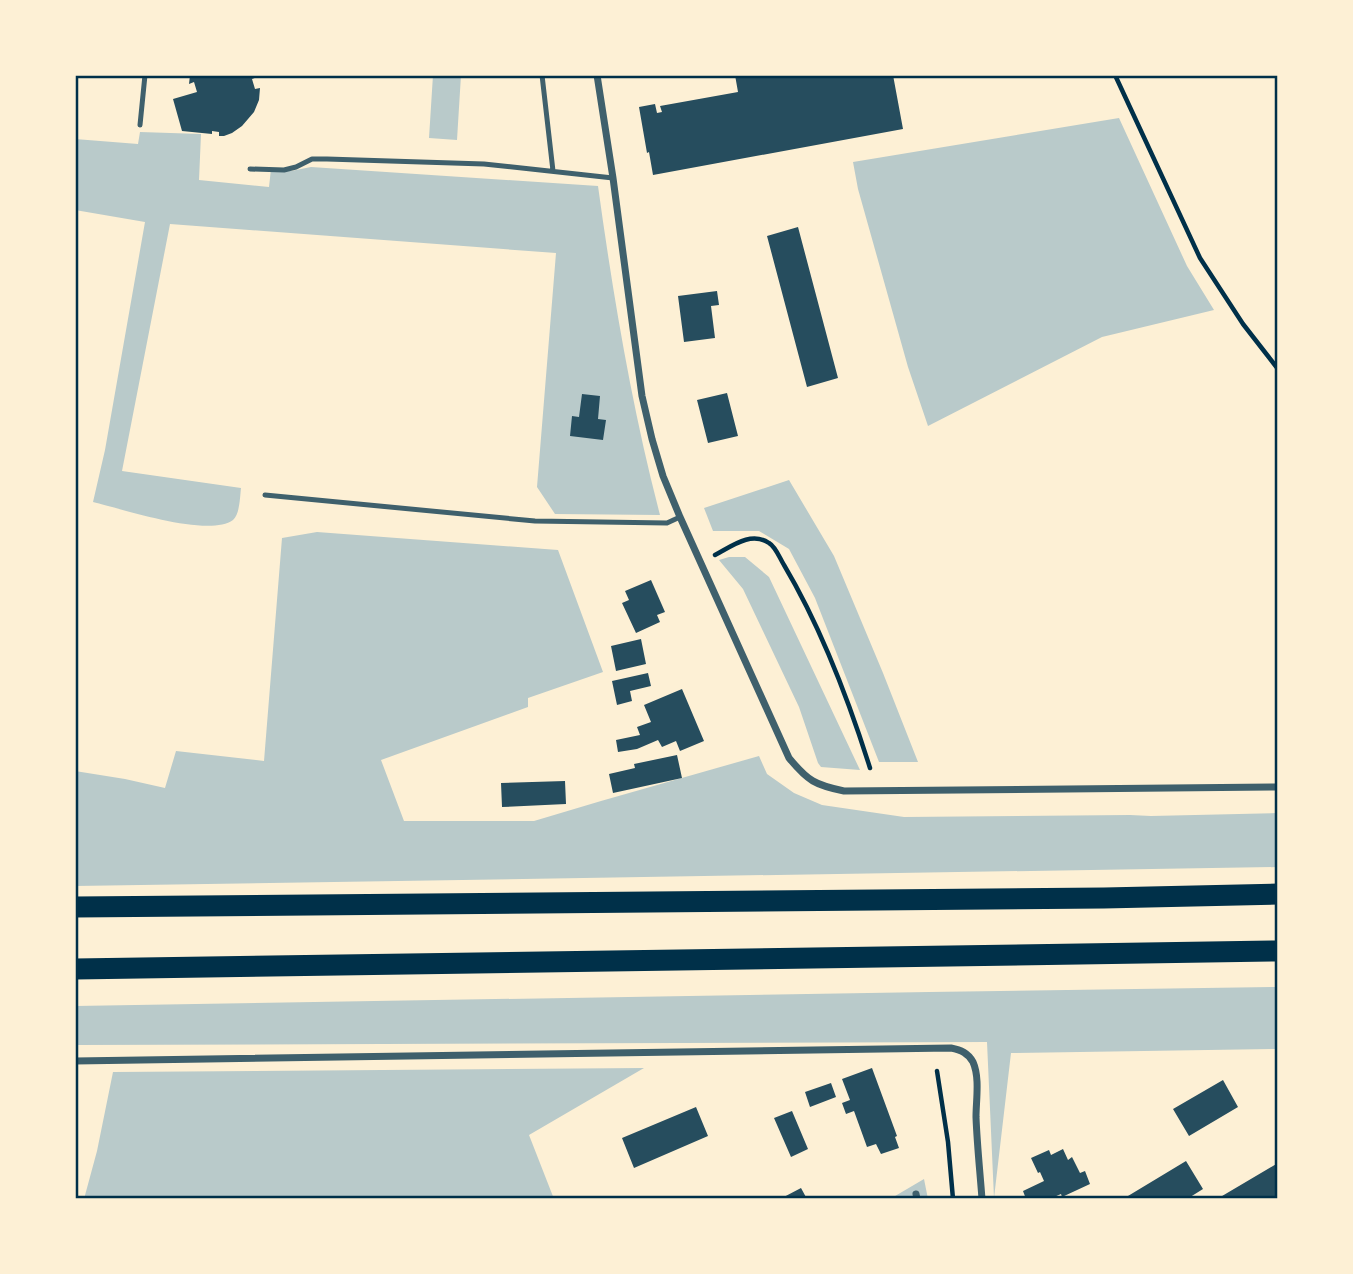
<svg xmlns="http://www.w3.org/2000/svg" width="1353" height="1274" font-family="'Work Sans',sans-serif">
	<rect width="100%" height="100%" fill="#fdf0d5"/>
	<!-- green -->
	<path fill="#b9caca" d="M 433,75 L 461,75 L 457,140 L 429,138 Z
		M 1119,118 L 1187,266 L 1214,310 L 1102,337 L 928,426 L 908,367 L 858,189 L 853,162 Z
		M 140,132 L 201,134 L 199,180 L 269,187 L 271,169 L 291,171 L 311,167 L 598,186 C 613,295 632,408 660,515 L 555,514 L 537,487 L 556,253 L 170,224 L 122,471 L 241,488 C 240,496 240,514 233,520 C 208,538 123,509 93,502 L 105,450 L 145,222 L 75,210 L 75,139 L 138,144 Z
		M 789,480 L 834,556 L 883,673 L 918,762 L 879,762 L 815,598 L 789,549 L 759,531 L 713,531 L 704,508 Z
		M 317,532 L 558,550 L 603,672 L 528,698 L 528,707 L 381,760 L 404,821 L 534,821 L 601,801 L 759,756 L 767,774 L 794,793 L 822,805 L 904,817 L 1130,815 L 1151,816 L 1278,813 L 1278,867 L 75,886 L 75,771 L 125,779 L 165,788 L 176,751 L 264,761 L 282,538 Z
		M 729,557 L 745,557 L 769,577 L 860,770 L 821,767 L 818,763 L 799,707 L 743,589 L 719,560 Z
		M 1278,987 L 1278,1049 L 1011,1053 L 994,1198 L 987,1042 L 75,1045 L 75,1006 L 929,992 Z
		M 644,1068 L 529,1135 L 554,1199 L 84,1199 L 97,1151 L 113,1072 Z
		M 924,1179 L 928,1199 L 890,1199 Z"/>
	<!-- building -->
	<path fill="#264d5e" d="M 190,75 L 263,75 L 252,79 L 255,89 L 260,88 L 259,100 L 254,112 L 242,126 L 232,133 L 224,136 L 219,136 L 219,132 L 212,131 L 212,134 L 182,131 L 173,99 L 197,92 L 194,82 L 189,84 Z
		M 735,75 L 893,75 L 903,129 L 653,175 L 649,152 L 647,153 L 639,107 L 655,104 L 657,113 L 662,112 L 660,106 L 738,92 Z
		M 798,227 L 838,378 L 807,387 L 767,236 Z
		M 717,291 L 719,305 L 711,306 L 715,338 L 684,342 L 678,296 Z
		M 727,393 L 738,436 L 708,443 L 697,400 Z
		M 582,394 L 600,396 L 598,419 L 606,420 L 603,440 L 570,436 L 572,416 L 579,417 Z
		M 651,580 L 665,612 L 657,615 L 660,622 L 636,633 L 622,603 L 629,600 L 625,591 Z
		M 641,639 L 646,664 L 616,671 L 611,646 Z
		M 648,673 L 651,686 L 630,691 L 632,701 L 617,705 L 612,681 Z
		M 682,689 L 704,741 L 680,751 L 676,741 L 662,747 L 658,740 L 637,749 L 618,752 L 616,740 L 640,735 L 637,727 L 651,722 L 644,705 Z
		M 677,755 L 682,778 L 613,793 L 609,774 L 635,768 L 634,764 Z
		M 565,781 L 566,804 L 502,807 L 501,783 Z
		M 872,1068 L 897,1136 L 895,1137 L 899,1148 L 881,1154 L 876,1144 L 867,1147 L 854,1111 L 846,1114 L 842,1103 L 850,1100 L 842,1079 Z
		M 1223,1080 L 1238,1107 L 1189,1136 L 1173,1109 Z
		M 831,1083 L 836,1097 L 810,1107 L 805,1092 Z
		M 696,1107 L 708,1136 L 634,1168 L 622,1138 Z
		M 792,1111 L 808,1149 L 791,1157 L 774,1118 Z
		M 1063,1149 L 1068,1160 L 1072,1157 L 1080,1173 L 1085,1171 L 1090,1184 L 1062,1197 L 1061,1194 L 1054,1197 L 1055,1199 L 1026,1199 L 1023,1191 L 1044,1181 L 1040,1172 L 1038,1173 L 1031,1158 L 1049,1150 L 1051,1155 Z
		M 1186,1161 L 1203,1189 L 1187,1199 L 1123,1199 Z
		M 1278,1163 L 1278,1199 L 1217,1199 Z
		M 801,1188 L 807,1199 L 780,1199 Z"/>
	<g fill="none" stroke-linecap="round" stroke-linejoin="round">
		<!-- path -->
		<path stroke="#003049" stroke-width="4.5" d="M 1115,75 L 1200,258 L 1243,324 L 1278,369
			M 715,555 C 732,546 751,531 769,543 C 776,547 780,559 784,565 C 822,629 848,698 870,768
			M 937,1071 L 948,1142 L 953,1199"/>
		<!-- service -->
		<path stroke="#3f606c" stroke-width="5" d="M 542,75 L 553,171
			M 140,125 L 145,75
			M 250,169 L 284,170 L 296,167 L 312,159 L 327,159 L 484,164 L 613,178
			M 265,495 L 535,521 L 667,523 L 680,517"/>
		<!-- minor -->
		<path stroke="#3f606c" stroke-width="7" d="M 597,75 L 613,178 L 642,396 L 652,439 L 663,476 L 680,517 L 789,758 C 808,781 815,785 844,791 L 1278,787
			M 75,1061 L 951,1048 C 961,1050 968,1053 973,1062 C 980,1078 976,1100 976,1117 C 977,1144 980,1172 982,1199
			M 916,1194 L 917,1199"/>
		<!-- motorway -->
		<path stroke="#003049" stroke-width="21" d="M 75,907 L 1104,898 L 1278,894
			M 75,969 L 1278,951"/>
	</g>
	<!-- border -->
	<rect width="1353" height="1274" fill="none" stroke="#fdf0d5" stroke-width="154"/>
	<rect x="77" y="77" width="1199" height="1120" fill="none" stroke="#003049" stroke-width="2.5"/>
</svg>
